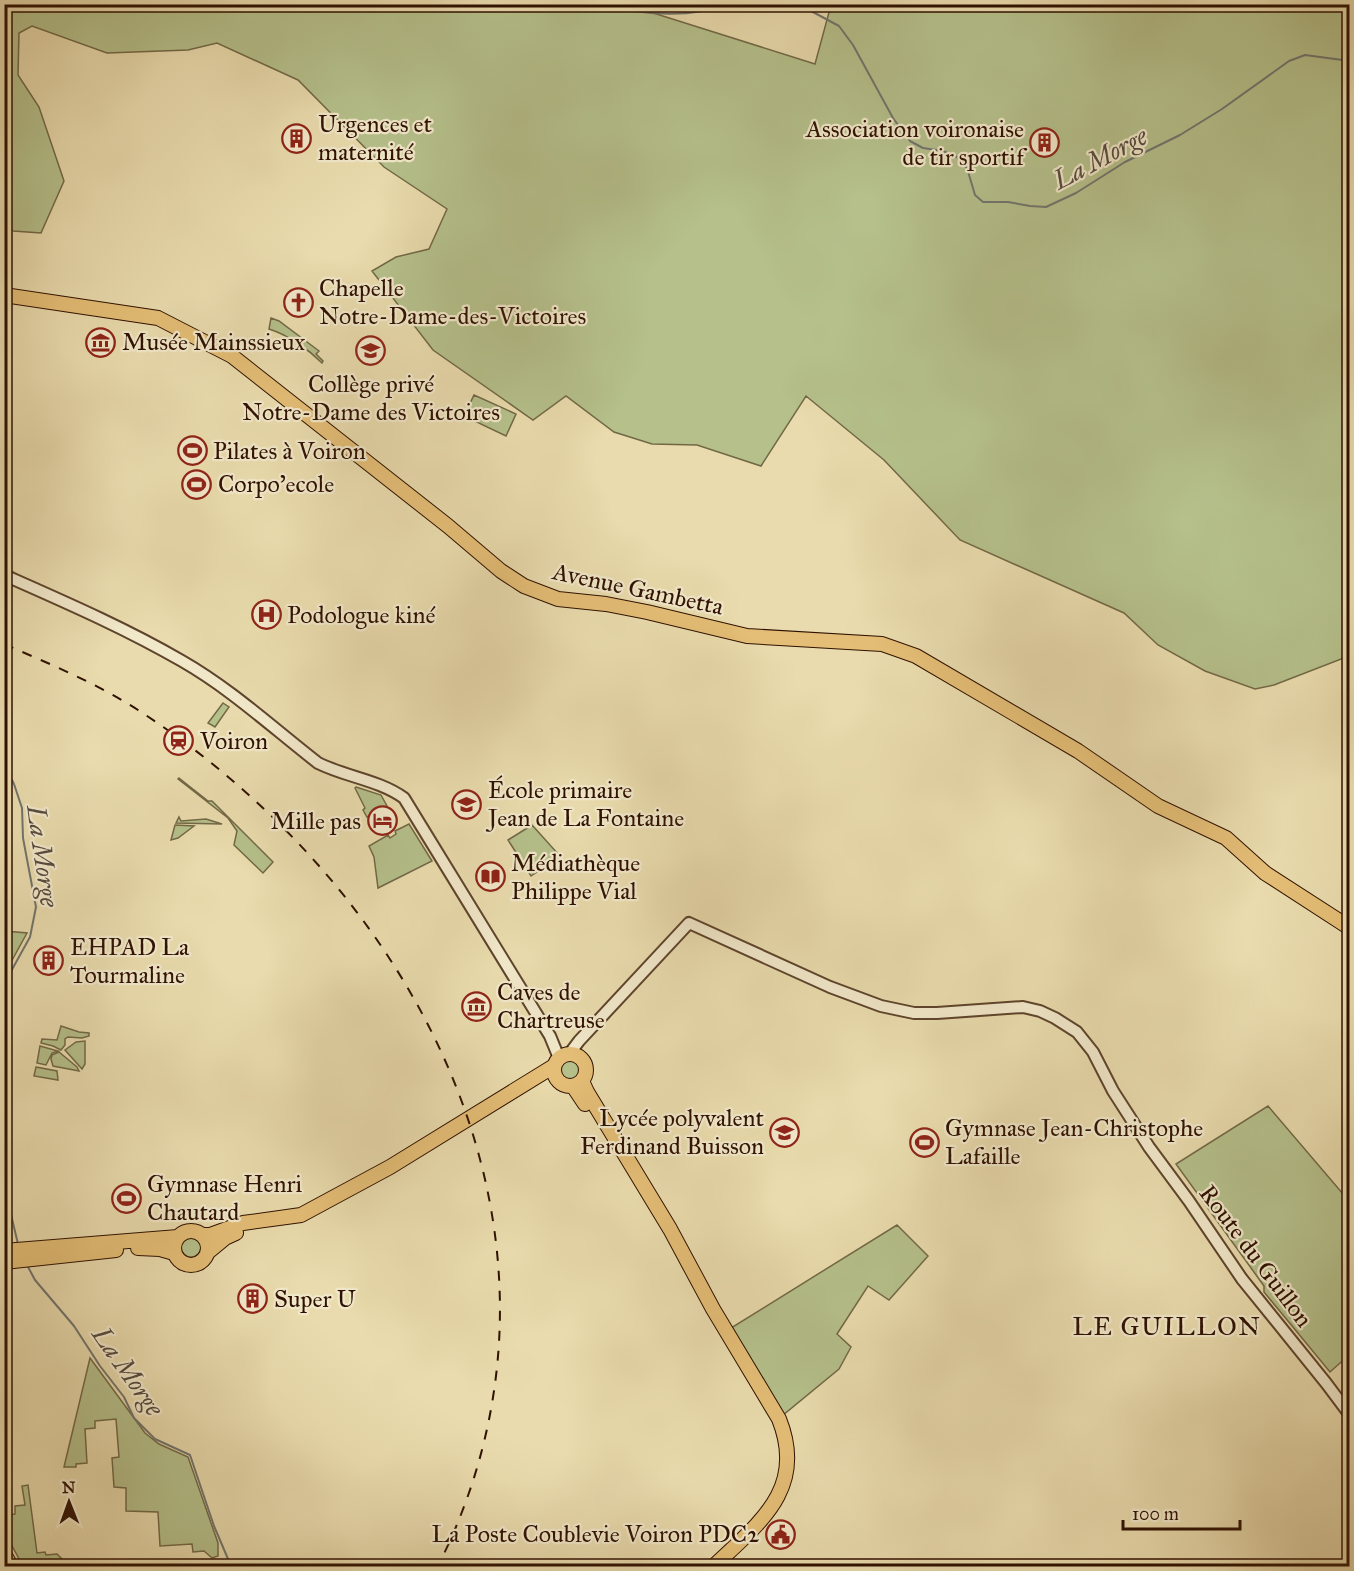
<svg xmlns="http://www.w3.org/2000/svg" width="1354" height="1571" font-family="'IM FELL Great Primer',serif">
	<rect width="100%" height="100%" fill="#e9dbad"/>
	<filter id="stains"><feTurbulence type="fractalNoise" baseFrequency=".00333" numOctaves="4"/><feColorMatrix values="0 0 0 0 .2 0 0 0 0 .09 0 0 0 0 .02 0 0 0 .5 -.17"/></filter>
	<radialGradient id="worn" r=".72"><stop offset=".6" stop-color="#630" stop-opacity="0"/><stop offset="1" stop-color="#630" stop-opacity=".3"/></radialGradient>
	<!-- green -->
	<path fill="#b5c08b" stroke="#726846" stroke-width="1.5" d="M 4,5 L 628,5 L 815,64 L 831,5 L 1349,5 L 1349,656 L 1274,685 L 1255,689 L 1205,671 L 1158,645 L 1124,613 L 960,540 L 884,460 L 806,396 L 761,466 L 697,445 L 652,444 L 614,432 L 566,396 L 533,420 L 433,350 L 372,271 L 396,257 L 429,249 L 447,209 L 384,167 L 298,80 L 217,43 L 188,50 L 107,53 L 32,26 L 19,33 L 18,75 L 39,107 L 64,181 L 41,233 L 13,231 L 4,223 Z
		M 271,318 L 279,321 L 319,351 L 316,354 L 323,361 L 322,363 C 308,349 288,335 269,329 Z
		M 474,395 L 516,414 L 506,436 L 464,416 Z
		M 223,703 L 229,707 L 215,727 L 208,723 Z
		M 179,778 L 208,801 L 212,801 L 273,862 L 263,873 L 234,845 L 237,831 L 228,818 L 178,779 Z
		M 356,787 L 381,795 L 387,806 L 380,810 L 380,812 L 367,817 L 363,810 L 365,808 L 355,788 Z
		M 179,817 L 181,821 L 206,819 L 222,824 L 176,823 Z
		M 409,824 L 432,861 L 378,888 L 374,857 L 369,846 L 388,835 L 390,838 L 396,834 L 395,831 Z
		M 175,825 L 194,826 L 178,838 L 171,840 Z
		M 532,825 L 560,856 L 531,876 L 508,840 Z
		M 5,931 L 27,933 L 5,973 L 4,931 Z
		M 61,1026 L 79,1032 L 89,1033 L 89,1036 L 82,1038 L 68,1037 L 65,1039 L 65,1045 L 61,1050 L 53,1046 L 41,1043 L 42,1039 L 57,1040 Z
		M 85,1041 L 85,1064 L 82,1069 L 65,1050 L 76,1042 Z
		M 40,1046 L 58,1051 L 52,1053 L 46,1065 L 37,1063 Z
		M 59,1052 L 77,1067 L 79,1071 L 53,1066 L 51,1059 L 52,1055 Z
		M560 1069a10 10 0 1 1 20 0a10 10 0 1 1-20 0Z
		M 36,1067 L 57,1071 L 58,1080 L 34,1076 Z
		M 1268,1106 L 1349,1201 L 1349,1355 L 1330,1372 L 1264,1292 L 1264,1286 L 1176,1164 Z
		M 897,1225 L 928,1256 L 889,1300 L 868,1286 L 837,1334 L 851,1347 L 839,1369 L 783,1415 L 731,1328 Z
		M181 1247a10 10 0 1 1 20 0a10 10 0 1 1-20 0Z
		M 90,1358 L 145,1433 L 159,1444 L 188,1457 L 218,1543 L 218,1556 L 212,1558 L 204,1551 L 193,1552 L 192,1544 L 160,1546 L 158,1512 L 126,1511 L 126,1488 L 114,1487 L 112,1458 L 119,1457 L 116,1419 L 95,1421 L 95,1428 L 85,1429 L 87,1463 L 76,1464 L 76,1467 L 64,1467 Z
		M 28,1485 L 37,1553 L 45,1552 L 46,1555 L 57,1554 L 63,1560 L 61,1566 L 23,1566 L 5,1533 L 5,1498 L 7,1515 L 15,1514 L 15,1506 L 25,1505 L 22,1486 Z"/>
	<g fill="none" stroke-linecap="round" stroke-linejoin="round">
		<!-- stream -->
		<path stroke="#71756e" stroke-width="2" d="M 599,4 C 642,15 688,19 731,4
			M 798,4 L 839,26 L 853,45 L 893,118 L 910,141 L 923,148 L 943,151 L 957,157 L 967,168 L 975,195 L 983,202 L 1008,202 L 1030,206 L 1046,207 L 1076,193 L 1125,162 L 1180,135 L 1222,109 L 1289,61 L 1305,55 L 1350,61
			M 4,765 L 14,784 L 22,808 L 23,838 L 36,907 L 30,937 L 4,984
			M 4,1185 L 18,1244
			M 27,1265 L 35,1280 L 74,1326 L 100,1366 L 124,1397 L 134,1418 L 155,1439 L 190,1455 L 214,1526 L 231,1566"/>
		<defs>
			<path id="minor" d="M 4,575 C 65,602 125,628 182,661 C 231,689 273,728 318,763 C 346,777 379,780 404,798 L 550,1036 L 559,1058
				M 570,1053 L 579,1041 L 689,923 L 830,987 L 881,1006 L 914,1013 L 937,1013 L 1023,1007 L 1040,1011 L 1055,1018 L 1077,1032 L 1093,1052 L 1113,1091 L 1149,1147 L 1189,1201 L 1242,1279 L 1326,1383 L 1350,1415"/>
			<path id="major" d="M 4,295 L 158,318 L 232,356 L 448,526 L 501,571 L 524,586 L 558,599 L 606,604 L 647,612 L 747,636 L 882,644 L 916,656 L 1078,751 L 1158,806 L 1226,838 L 1265,873 L 1350,928
				M554 1070a16 16 0 1 1 32 0a16 16 0 1 1-32 0Z
				M 582,1081 L 587,1092 L 670,1229 L 713,1309 L 779,1419 C 807,1489 759,1523 714,1566
				M 573,1086 L 585,1104
				M174 1248a17 17 0 1 1 34 0a17 17 0 1 1-34 0Z
				M 203,1235 L 210,1235 L 243,1223 L 301,1215 L 390,1167 L 554,1066
				M 138,1248 L 160,1249 L 174,1253
				M 4,1251 L 178,1237
				M 208,1252 L 225,1238 L 236,1233
				M 4,1262 L 116,1250
				M 4,1554 L 11,1566"/>
		</defs>
		<!-- minor casing -->
		<use href="#minor" stroke="#5e442c" stroke-width="14"/>
		<!-- major casing -->
		<use href="#major" stroke="#2f1101" stroke-width="16"/>
		<!-- minor -->
		<use href="#minor" stroke="#f1e8ca" stroke-width="10"/>
		<!-- major -->
		<use href="#major" stroke="#e4be76" stroke-width="14"/>
		<!-- rail -->
		<path stroke="#2f1101" stroke-width="2" stroke-dasharray="10 10" stroke-linecap="butt" d="M 4,644 C 50,664 96,683 138,710 C 422,894 601,1242 438,1566"/>
	</g>
	<!-- icons -->
	<defs>
		<symbol id="building-ring" viewBox="-11 -11 22 22"><circle r="9.5" fill="#f1e8ca" stroke="#8f2418" stroke-width="1.5"/><path d="M-4-6H4V6H1V3H-1V6H-4ZM-2.5-4.3h1.7v1.8h-1.7ZM.8-4.3h1.7v1.8H.8ZM-2.5-1h1.7V.8h-1.7ZM.8-1h1.7V.8H.8Z" fill="#8f2418"/></symbol>
		<symbol id="church-ring" viewBox="-11 -11 22 22"><circle r="9.5" fill="#f1e8ca" stroke="#8f2418" stroke-width="1.5"/><path d="M-1.2-6h2.4v3.5h3.3v2.4h-3.3V6h-2.4V-.1h-3.3v-2.4h3.3Z" fill="#8f2418"/></symbol>
		<symbol id="museum-ring" viewBox="-11 -11 22 22"><circle r="9.5" fill="#f1e8ca" stroke="#8f2418" stroke-width="1.5"/><path d="M0-6L6-3V-2H-6V-3ZM-5-1h2V3h-2ZM-1-1h2V3h-2ZM3-1h2V3H3ZM-6 4H6V6H-6Z" fill="#8f2418"/></symbol>
		<symbol id="school-ring" viewBox="-11 -11 22 22"><circle r="9.5" fill="#f1e8ca" stroke="#8f2418" stroke-width="1.5"/><path d="M0-5L7-2L0 1L-7-2ZM-4 1L0 2.5L4 1V4Q0 6-4 4Z" fill="#8f2418"/></symbol>
		<symbol id="stadium-ring" viewBox="-11 -11 22 22"><circle r="9.5" fill="#f1e8ca" stroke="#8f2418" stroke-width="1.5"/><path d="M0-5a6.5 5 0 1 0 0 10a6.5 5 0 1 0 0-10ZM-3.5-1.8h7v3.6h-7Z" fill="#8f2418"/></symbol>
		<symbol id="hospital-ring" viewBox="-11 -11 22 22"><circle r="9.5" fill="#f1e8ca" stroke="#8f2418" stroke-width="1.5"/><path d="M-5-5h3v3.5h4V-5h3V5h-3V1.5h-4V5h-3Z" fill="#8f2418"/></symbol>
		<symbol id="station-ring" viewBox="-11 -11 22 22"><circle r="9.5" fill="#f1e8ca" stroke="#8f2418" stroke-width="1.5"/><path d="M-3-6H3Q5-6 5-4V2Q5 4 3 4L4.5 6H3L1.5 4h-3L-3 6H-4.5L-3 4Q-5 4-5 2V-4Q-5-6-3-6ZM-3.5-4v3h7v-3ZM-3.5 1v1.5H-2V1ZM2 1v1.5H3.5V1Z" fill="#8f2418"/></symbol>
		<symbol id="hotel-ring" viewBox="-11 -11 22 22"><circle r="9.5" fill="#f1e8ca" stroke="#8f2418" stroke-width="1.5"/><path d="M-6-4.5h1.5V1H6V5H4.5V3h-9V5H-6ZM-4 0a1.8 1.8 0 1 1 3.6 0ZM.5 0V-2.5h3Q6-2.5 6 0Z" fill="#8f2418"/></symbol>
		<symbol id="library-ring" viewBox="-11 -11 22 22"><circle r="9.5" fill="#f1e8ca" stroke="#8f2418" stroke-width="1.5"/><path d="M-6-4Q-3-5.5-.7-3.5V5Q-3 3-6 4ZM6-4Q3-5.5 .7-3.5V5Q3 3 6 4Z" fill="#8f2418"/></symbol>
		<symbol id="civic-ring" viewBox="-11 -11 22 22"><circle r="9.5" fill="#f1e8ca" stroke="#8f2418" stroke-width="1.5"/><path d="M-.6-6.5H3V-4.5H.6V-3L4-1V1h2V6H-6V1h2V-1L-.6-3ZM-1.2 2.5V6h2.4V2.5Z" fill="#8f2418"/></symbol>
	</defs>
	<g fill-rule="evenodd">
		<use href="#building-ring" x="280" y="122" width="33" height="33"/>
		<use href="#building-ring" x="1028" y="126" width="33" height="33"/>
		<use href="#church-ring" x="282" y="286" width="33" height="33"/>
		<use href="#museum-ring" x="84" y="326" width="33" height="33"/>
		<use href="#school-ring" x="354" y="334" width="33" height="33"/>
		<use href="#stadium-ring" x="176" y="434" width="33" height="33"/>
		<use href="#stadium-ring" x="180" y="468" width="33" height="33"/>
		<use href="#hospital-ring" x="250" y="598" width="33" height="33"/>
		<use href="#station-ring" x="162" y="724" width="33" height="33"/>
		<use href="#school-ring" x="450" y="788" width="33" height="33"/>
		<use href="#hotel-ring" x="366" y="804" width="33" height="33"/>
		<use href="#library-ring" x="474" y="860" width="33" height="33"/>
		<use href="#building-ring" x="32" y="944" width="33" height="33"/>
		<use href="#museum-ring" x="460" y="990" width="33" height="33"/>
		<use href="#school-ring" x="768" y="1116" width="33" height="33"/>
		<use href="#stadium-ring" x="908" y="1126" width="33" height="33"/>
		<use href="#stadium-ring" x="110" y="1182" width="33" height="33"/>
		<use href="#building-ring" x="236" y="1282" width="33" height="33"/>
		<use href="#civic-ring" x="764" y="1518" width="33" height="33"/>
	</g>
	<g text-anchor="middle" stroke-width="4.5" stroke-linejoin="round" paint-order="stroke">
		<!-- poi labels -->
		<g font-size="24" fill="#2f1101" stroke="#f1e8ca" text-anchor="start">
			<text x="318" y="132">Urgences et<tspan x="318" dy="28">maternité</tspan></text>
			<text x="1024" y="137" text-anchor="end">Association voironaise<tspan x="1024" dy="28">de tir sportif</tspan></text>
			<text x="319" y="296">Chapelle<tspan x="319" dy="28">Notre-Dame-des-Victoires</tspan></text>
			<text x="122" y="350">Musée Mainssieux</text>
			<text x="371" y="392" text-anchor="middle">Collège privé<tspan x="371" dy="28">Notre-Dame des Victoires</tspan></text>
			<text x="213" y="459">Pilates à Voiron</text>
			<text x="218" y="492">Corpo'ecole</text>
			<text x="287" y="623">Podologue kiné</text>
			<text x="200" y="749">Voiron</text>
			<text x="488" y="798">École primaire<tspan x="488" dy="28">Jean de La Fontaine</tspan></text>
			<text x="361" y="829" text-anchor="end">Mille pas</text>
			<text x="511" y="871">Médiathèque<tspan x="511" dy="28">Philippe Vial</tspan></text>
			<text x="70" y="955">EHPAD La<tspan x="70" dy="28">Tourmaline</tspan></text>
			<text x="497" y="1000">Caves de<tspan x="497" dy="28">Chartreuse</tspan></text>
			<text x="764" y="1126" text-anchor="end">Lycée polyvalent<tspan x="764" dy="28">Ferdinand Buisson</tspan></text>
			<text x="945" y="1136">Gymnase Jean-Christophe<tspan x="945" dy="28">Lafaille</tspan></text>
			<text x="147" y="1192">Gymnase Henri<tspan x="147" dy="28">Chautard</tspan></text>
			<text x="274" y="1307">Super U</text>
			<text x="759" y="1542" text-anchor="end">La Poste Coublevie Voiron PDC2</text>
		</g>
		<!-- street labels -->
		<g font-size="24" fill="#2f1101" stroke="#f1e8ca">
			<text transform="translate(638 589) rotate(12)" y="8">Avenue Gambetta</text>
			<text transform="translate(1256 1256) rotate(53)" y="8">Route du Guillon</text>
		</g>
		<!-- water labels -->
		<g font-size="26" font-style="italic" fill="#564b40" stroke="#f1e8ca">
			<text transform="translate(1100 158) rotate(-28)" y="9">La Morge</text>
			<text transform="translate(43 856) rotate(82)" y="9">La Morge</text>
			<text transform="translate(128 1371) rotate(55)" y="9">La Morge</text>
		</g>
		<!-- neighbourhood labels -->
		<g font-size="26" letter-spacing="1.5" fill="#2f1101" stroke="#f1e8ca">
			<text x="1167" y="1335">LE GUILLON</text>
		</g>
	</g>
	<!-- margin -->
	<rect width="1354" height="1571" fill="none" stroke="#e9dbad" stroke-width="24"/>
	<rect x="6" y="6" width="1342" height="1559" fill="none" stroke="#2f1101" stroke-width="3"/>
	<rect x="12" y="12" width="1330" height="1547" fill="none" stroke="#2f1101" stroke-width="1.5"/>
	<!-- north arrow -->
	<g transform="translate(69 1502) rotate(359)" stroke="#f1e8ca" stroke-width="4.5" paint-order="stroke">
	<path d="M0-4.5L10 22L0 15L-10 22Z" fill="#2f1101"/>
	<text y="-9" font-size="16" font-weight="bold" text-anchor="middle" fill="#2f1101">N</text>
	</g>
	<!-- scale -->
	<path d="M1123 1520v9h117v-9" fill="none" stroke="#2f1101" stroke-width="3"/>
	<text x="1132" y="1520" font-size="18" fill="#2f1101" stroke="#f1e8ca" stroke-width="4.5" paint-order="stroke">100 m</text>
	<rect width="100%" height="100%" filter="url(#stains)"/>
	<rect width="100%" height="100%" fill="url(#worn)"/>
</svg>
